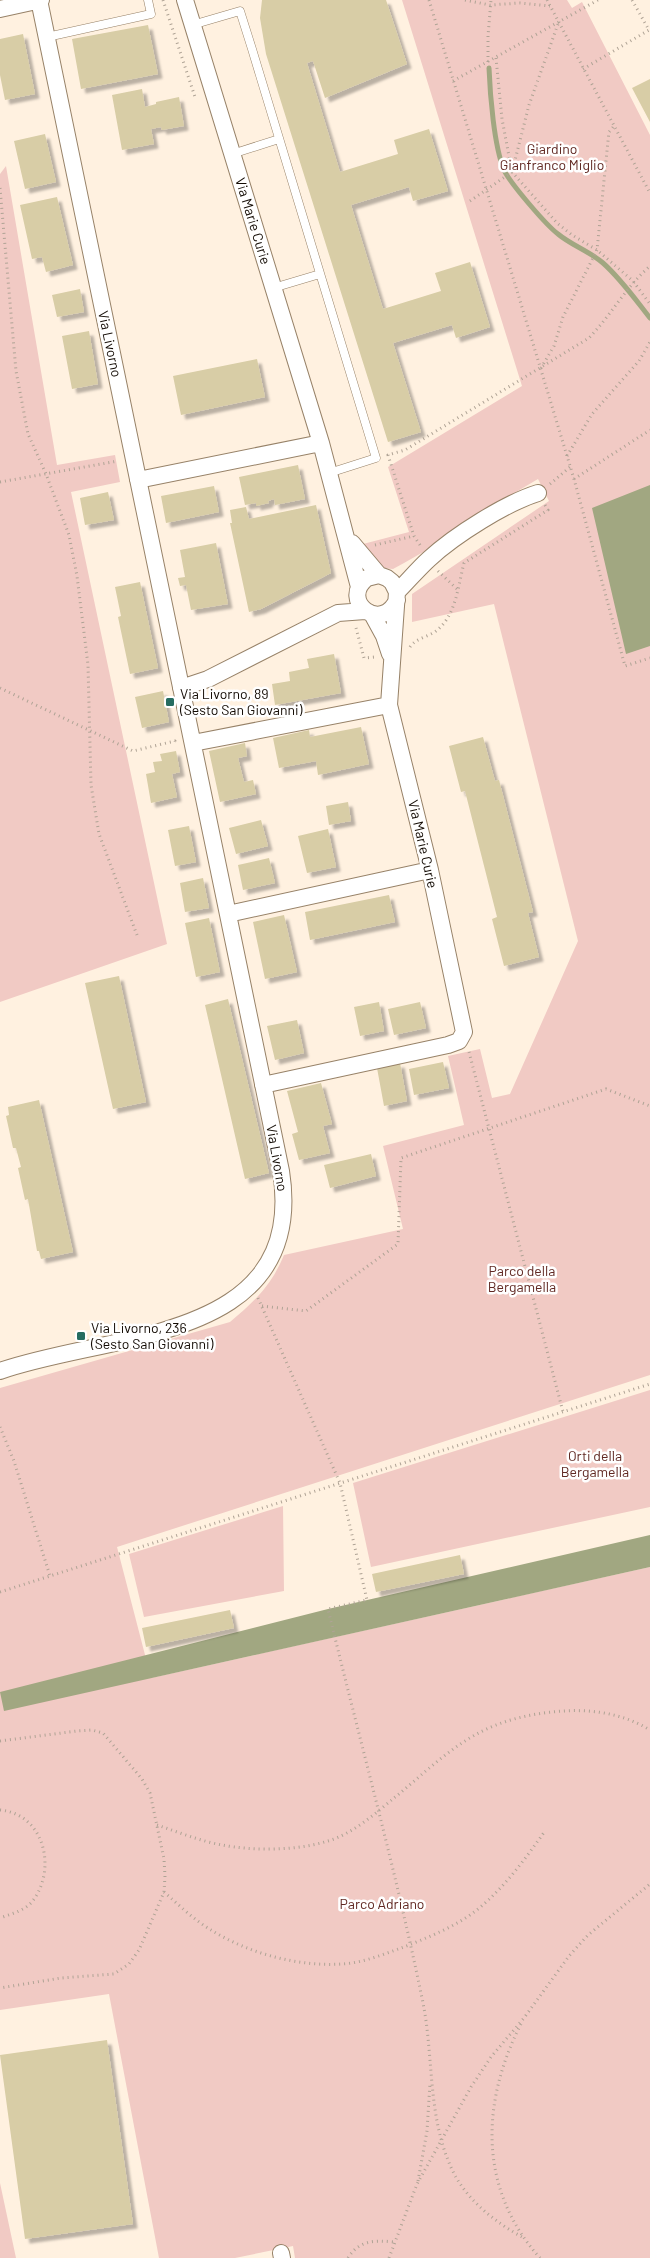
<svg xmlns="http://www.w3.org/2000/svg" width="650" height="2258" font-family="Barlow,sans-serif">
	<defs>
		<filter id="shadow"><feDropShadow dx="4.5" dy="4.5" stdDeviation="1" flood-color="#0004"/></filter>
	</defs>
	<rect width="100%" height="100%" fill="#fff1e0"/>
	<!-- green -->
	<path fill="#f1cac4" d="M 402,0 L 567,0 L 572,8 L 582,2 L 650,135 L 650,1375 L 117,1547 L 151,1678 L 650,1567 L 650,2258 L 295,2258 L 293,2246 L 235,2258 L 159,2258 L 109,1994 L 0,2010 L 0,1388 L 230,1322 C 255,1301 271,1286 284,1255 L 403,1229 L 383,1146 L 464,1125 L 448,1056 L 480,1049 L 492,1098 L 510,1094 L 578,941 L 494,604 L 412,622 L 412,594 L 549,501 L 538,479 L 452,530 L 425,551 L 404,563 L 393,569 L 381,568 L 363,544 L 409,532 L 388,467 L 522,386 Z
		M 6,166 L 57,465 L 115,455 L 120,482 L 71,492 L 167,944 L 0,1002 L 0,174 Z
		M 650,1390 L 650,1507 L 371,1567 L 353,1483 Z
		M 283,1506 L 284,1591 L 144,1617 L 129,1554 Z
		M 0,2183 L 16,2258 L 0,2258 Z"/>
	<!-- water -->
	<path fill="#a1a781" d="M 650,485 L 650,646 L 626,654 L 592,508 Z
		M 650,1535 L 650,1567 L 4,1711 L 0,1692 L 328,1609 Z"/>
	<g fill="none" stroke-linecap="round" stroke-linejoin="round">
		<!-- stream -->
		<path stroke="#a1a781" stroke-width="5" d="M 489,68 C 490,94 494,146 504,170 C 510,183 546,225 558,234 C 571,245 589,251 603,263 C 621,279 635,299 650,318"/>
	</g>
	<!-- building -->
	<path fill="#d8cda6" filter="url(#shadow)" d="M 262,0 L 386,0 L 407,64 L 325,98 L 313,61 L 307,63 L 340,172 L 398,154 L 394,140 L 429,129 L 448,191 L 413,201 L 409,187 L 351,205 L 383,309 L 441,291 L 435,273 L 470,262 L 490,327 L 456,338 L 452,325 L 393,343 L 421,432 L 388,442 L 266,54 L 260,18 Z
		M 148,25 L 158,74 L 81,89 L 72,39 Z
		M 23,34 L 35,94 L 5,100 L 0,75 L 0,39 Z
		M 650,79 L 650,122 L 632,88 Z
		M 142,89 L 145,107 L 156,104 L 156,102 L 179,97 L 184,126 L 162,130 L 161,127 L 151,129 L 154,144 L 122,150 L 112,95 Z
		M 45,134 L 56,182 L 25,189 L 14,141 Z
		M 57,197 L 73,265 L 46,272 L 42,257 L 32,259 L 20,205 Z
		M 80,289 L 84,312 L 57,317 L 52,295 Z
		M 89,331 L 98,384 L 72,389 L 62,336 Z
		M 257,359 L 265,397 L 181,415 L 173,376 Z
		M 298,465 L 305,499 L 275,505 L 274,499 L 268,501 L 269,503 L 256,506 L 256,503 L 245,505 L 239,477 Z
		M 214,486 L 219,512 L 166,523 L 161,496 Z
		M 108,492 L 114,520 L 85,525 L 80,498 Z
		M 316,505 L 331,573 L 261,609 L 249,612 L 230,523 L 232,523 L 230,510 L 246,507 L 249,519 Z
		M 216,543 L 228,604 L 191,610 L 186,585 L 180,586 L 178,578 L 185,577 L 180,550 Z
		M 140,582 L 158,668 L 130,674 L 118,617 L 121,616 L 115,587 Z
		M 334,654 L 341,693 L 275,705 L 272,684 L 290,681 L 289,672 L 309,668 L 307,659 Z
		M 163,691 L 169,722 L 142,728 L 135,697 Z
		M 361,727 L 369,764 L 318,775 L 316,761 L 279,768 L 273,738 L 309,730 L 310,737 Z
		M 483,737 L 495,781 L 499,780 L 533,912 L 528,913 L 539,957 L 504,966 L 492,919 L 497,917 L 465,791 L 461,792 L 449,746 Z
		M 245,743 L 247,756 L 238,758 L 244,782 L 253,780 L 256,794 L 220,802 L 209,751 Z
		M 176,751 L 180,772 L 172,774 L 177,797 L 151,803 L 146,774 L 155,772 L 153,762 L 162,761 L 160,754 Z
		M 348,802 L 351,821 L 329,825 L 326,806 Z
		M 261,820 L 268,846 L 236,854 L 229,828 Z
		M 189,826 L 196,862 L 175,866 L 168,830 Z
		M 328,829 L 336,867 L 307,873 L 298,836 Z
		M 269,858 L 275,883 L 243,890 L 238,865 Z
		M 203,878 L 209,908 L 185,912 L 180,883 Z
		M 389,895 L 395,922 L 310,940 L 305,912 Z
		M 284,915 L 297,972 L 265,979 L 253,922 Z
		M 209,918 L 220,972 L 196,977 L 185,923 Z
		M 119,976 L 146,1102 L 113,1109 L 85,983 Z
		M 228,999 L 269,1173 L 245,1179 L 205,1005 Z
		M 379,1002 L 384,1031 L 360,1036 L 354,1007 Z
		M 420,1002 L 426,1028 L 394,1035 L 388,1009 Z
		M 297,1020 L 304,1053 L 275,1060 L 267,1026 Z
		M 443,1062 L 449,1088 L 414,1095 L 409,1069 Z
		M 400,1063 L 407,1101 L 384,1106 L 377,1068 Z
		M 321,1083 L 332,1124 L 323,1126 L 330,1153 L 299,1160 L 292,1134 L 298,1132 L 287,1091 Z
		M 39,1100 L 73,1252 L 41,1259 L 39,1251 L 37,1251 L 28,1199 L 25,1200 L 18,1168 L 21,1167 L 16,1148 L 13,1148 L 6,1116 L 9,1115 L 8,1107 Z
		M 371,1154 L 376,1176 L 330,1188 L 324,1165 Z
		M 460,1555 L 464,1574 L 376,1592 L 372,1574 Z
		M 230,1610 L 234,1628 L 146,1647 L 142,1628 Z
		M 107,2040 L 133,2224 L 25,2239 L 0,2055 Z"/>
	<g fill="none" stroke-linecap="round" stroke-linejoin="round">
		<defs>
			<path id="service" d="M 192,25 L 240,11 L 252,49 L 376,458 L 329,473
				M 47,37 L 151,14 L 148,0
				M 232,154 L 279,139
				M 273,288 L 320,274"/>
			<path id="minor" d="M 185,0 L 321,443 L 359,587
				M 0,9 L 41,0
				M 138,480 L 321,443
				M 352,543 L 379,575
				M 397,592 C 408,581 418,569 429,559 C 455,535 506,503 538,493
				M 372,614 L 384,636 L 390,654
				M 181,688 L 208,679 L 338,613 L 365,611
				M 193,743 L 389,705
				M 228,914 L 430,870
				M 263,1085 L 448,1045 L 459,1041 L 464,1032 L 430,870 L 389,705 L 397,592 L 392,582 L 387,578 L 379,575 L 367,578 C 338,601 382,634 397,600
				M 0,1371 C 110,1332 308,1343 281,1171 L 39,0
				M 281,2253 L 282,2258"/>
		</defs>
		<!-- service casing -->
		<use href="#service" stroke="#978268" stroke-width="9"/>
		<!-- minor casing -->
		<use href="#minor" stroke="#978268" stroke-width="18"/>
		<!-- path -->
		<path stroke="#afa395" stroke-width="3" stroke-dasharray="1 4" stroke-linecap="butt" d="M 163,0 L 195,97
			M 429,0 L 574,479 L 625,666 L 650,658
			M 465,0 L 490,5 L 520,3 L 550,6
			M 547,0 L 650,193
			M 496,58 L 502,119 L 512,172 L 557,223 L 572,235 L 597,250 L 633,281 L 650,304
			M 488,62 L 488,36 L 491,0
			M 583,69 L 649,30 L 632,0
			M 453,81 L 598,0
			M 0,188 L 16,371 L 28,434 L 46,474 L 69,535 L 77,576 L 88,665 L 91,785 L 99,834 L 137,935
			M 470,201 L 512,172 L 529,105 L 558,24
			M 541,368 L 554,346 L 563,317 L 597,250 L 608,141 L 609,132 L 614,126
			M 567,456 L 592,414 L 639,361 L 650,342
			M 574,479 L 650,430
			M 0,482 L 118,461
			M 550,484 L 570,467
			M 375,545 L 414,536
			M 420,545 L 414,536 L 388,455 L 405,450 L 589,338 C 611,315 626,287 650,266
			M 438,571 L 457,589
			M 356,628 L 364,658 L 375,657
			M 410,647 C 416,638 428,637 436,631 C 456,616 458,586 464,563 L 548,510 L 545,505
			M 0,688 L 133,751 L 175,741 L 176,744
			M 469,1052 L 563,1412
			M 258,1298 L 340,1483 L 367,1600 L 328,1609 C 359,1738 395,1867 422,1998 C 434,2053 427,2112 450,2165 C 463,2197 494,2222 524,2238
			M 262,1306 L 306,1311 L 398,1244 L 401,1158 L 606,1089 L 650,1106
			M 0,1427 L 14,1461 L 50,1576
			M 0,1592 L 650,1384
			M 0,1741 L 77,1731 L 92,1730 L 103,1733 L 142,1779 L 150,1793 L 164,1859 L 165,1876 L 164,1892 L 139,1950 L 129,1964 L 114,1974 L 61,1978 L 0,1988
			M 0,1810 C 45,1814 58,1871 31,1903 C 23,1911 11,1914 0,1918
			M 157,1825 C 178,1832 200,1841 222,1845 C 254,1851 296,1851 328,1841 C 352,1834 375,1814 394,1798 C 420,1777 446,1751 475,1735 C 501,1720 533,1713 563,1711 C 593,1709 624,1714 650,1730
			M 164,1892 C 179,1905 194,1920 211,1930 C 248,1953 298,1967 342,1964 C 363,1963 384,1954 404,1947 C 429,1937 457,1926 478,1909 C 505,1887 525,1859 545,1831
			M 521,2024 C 481,2102 478,2189 540,2258
			M 418,2181 L 427,2131 L 430,2083
			M 348,2258 C 359,2240 375,2240 394,2242
			M 389,2258 L 417,2184 L 471,2087 L 491,2057 L 524,2018 L 569,1956 L 588,1935 L 650,1884"/>
		<!-- service -->
		<use href="#service" stroke="#fff" stroke-width="8"/>
		<!-- minor -->
		<use href="#minor" stroke="#fff" stroke-width="16"/>
	</g>
	<!-- markers -->
	<g fill="#256c61" stroke="#fff" stroke-width="2">
		<rect x="165" y="697" width="10" height="10" rx="2.5"/>
		<rect x="76" y="1331" width="10" height="10" rx="2.5"/>
	</g>
	<g text-anchor="middle" stroke-width="5" stroke-linejoin="round" paint-order="stroke">
		<!-- park labels -->
		<g font-size="14" fill="#602822" stroke="#fff">
			<text x="552" y="154">Giardino<tspan x="552" dy="16">Gianfranco Miglio</tspan></text>
			<text x="522" y="1276">Parco della<tspan x="522" dy="16">Bergamella</tspan></text>
			<text x="595" y="1461">Orti della<tspan x="595" dy="16">Bergamella</tspan></text>
			<text x="382" y="1909">Parco Adriano</text>
		</g>
		<!-- street labels -->
		<g font-size="14" fill="#130b04" stroke="#fff">
			<text transform="translate(253 221) rotate(73)" y="5">Via Marie Curie</text>
			<text transform="translate(110 344) rotate(78)" y="5">Via Livorno</text>
			<text transform="translate(423 844) rotate(77)" y="5">Via Marie Curie</text>
			<text transform="translate(277 1158) rotate(80)" y="5">Via Livorno</text>
		</g>
		<!-- poi labels -->
		<g font-size="14" fill="#130b04" stroke="#fff" text-anchor="start">
			<text x="180" y="699">Via Livorno, 89<tspan x="180" dy="16">(Sesto San Giovanni)</tspan></text>
			<text x="91" y="1333">Via Livorno, 236<tspan x="91" dy="16">(Sesto San Giovanni)</tspan></text>
		</g>
	</g>
</svg>
